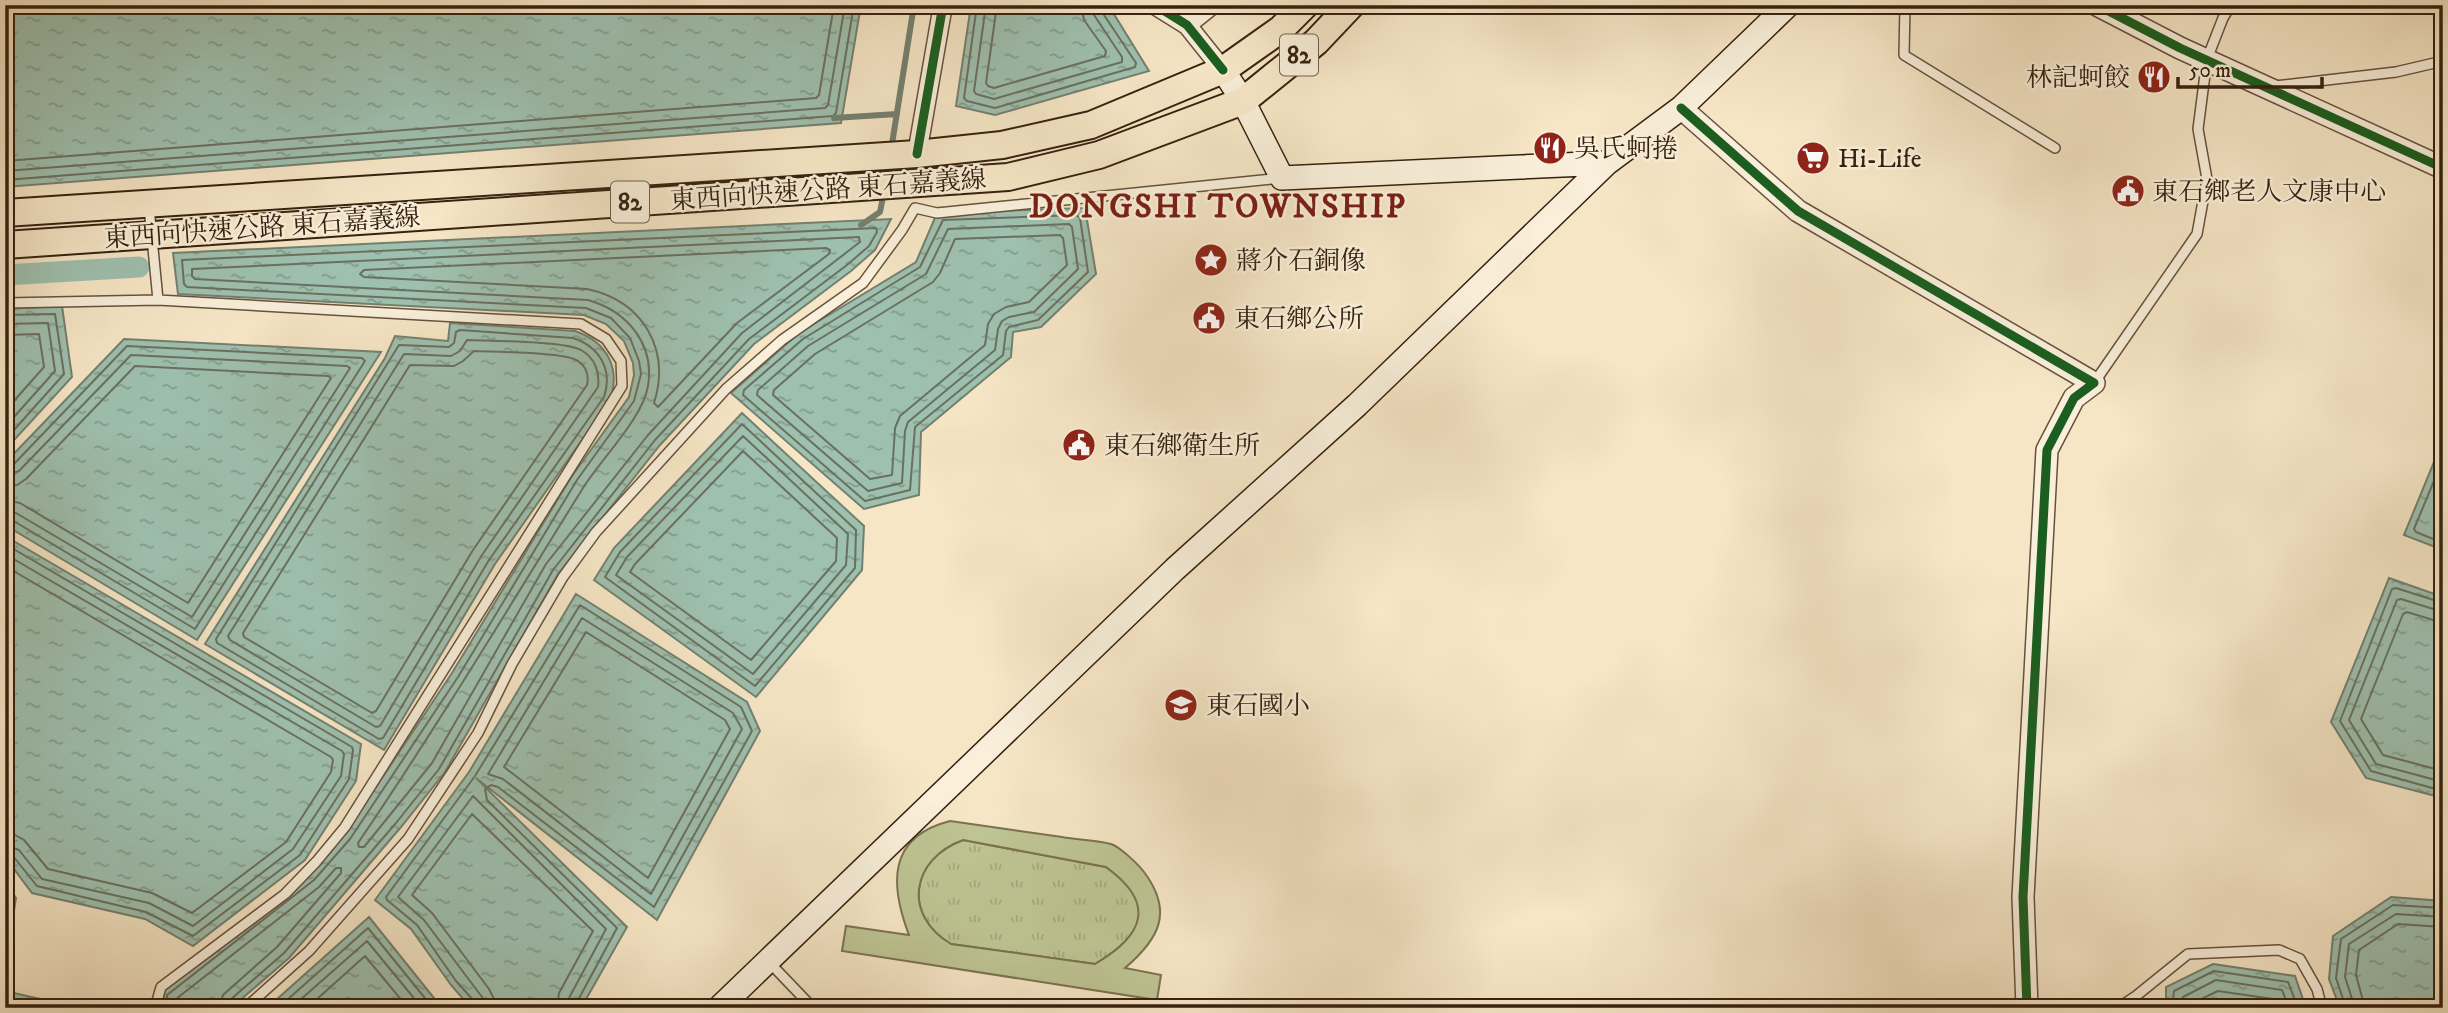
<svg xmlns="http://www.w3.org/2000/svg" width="2448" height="1013" font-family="'IM FELL DW Pica','Noto Serif TC',serif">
	<defs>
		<pattern id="grass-tufts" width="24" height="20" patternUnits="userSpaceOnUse" patternTransform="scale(1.75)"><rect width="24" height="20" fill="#bec493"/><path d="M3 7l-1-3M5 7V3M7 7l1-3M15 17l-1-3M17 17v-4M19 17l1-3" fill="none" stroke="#a4a87e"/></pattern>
		<pattern id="water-ripples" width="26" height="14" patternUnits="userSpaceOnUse" patternTransform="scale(1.75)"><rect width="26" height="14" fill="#9ec0af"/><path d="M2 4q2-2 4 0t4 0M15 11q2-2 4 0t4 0" fill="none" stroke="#829c8d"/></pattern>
	</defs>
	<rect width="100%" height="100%" fill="#f6e6c6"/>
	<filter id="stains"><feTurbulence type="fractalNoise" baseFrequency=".00286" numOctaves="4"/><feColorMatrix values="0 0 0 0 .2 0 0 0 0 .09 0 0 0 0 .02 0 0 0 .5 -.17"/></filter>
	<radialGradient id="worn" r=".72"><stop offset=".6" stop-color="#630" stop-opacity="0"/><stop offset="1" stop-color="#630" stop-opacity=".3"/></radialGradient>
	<!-- grass -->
	<path fill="url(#grass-tufts)" stroke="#7a7251" stroke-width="2" d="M 963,840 L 1106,867 C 1158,905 1145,934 1095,964 L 951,944 C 902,915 911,859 963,840 Z"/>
	<!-- green -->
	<path fill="#bec493" stroke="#7a7251" stroke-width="2" fill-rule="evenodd" d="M 950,821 C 987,826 1025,832 1062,837 C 1078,840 1096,840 1111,844 C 1120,847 1138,864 1144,872 C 1174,912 1159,939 1125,968 L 1161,975 L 1157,1000 L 842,951 L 846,926 L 909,935 C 890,885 887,837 950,821 ZM 963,840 L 1106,867 C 1156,903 1145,935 1095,964 L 951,944 C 902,915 911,859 963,840 Z"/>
	<!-- water -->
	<path fill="url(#water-ripples)" stroke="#74806f" stroke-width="2" d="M 5,5 L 861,5 L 841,123 L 5,187 Z
		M 971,5 L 1104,5 L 1112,11 L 1149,71 L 995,115 L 956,106 Z
		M 1085,208 L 1096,274 L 1041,327 L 1013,332 L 1011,357 L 921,432 L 919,495 L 864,509 L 731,393 L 799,333 L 916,262 L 937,213 Z
		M 891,219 L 875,250 L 851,271 L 754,344 L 660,445 L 558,574 L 445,772 L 401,827 L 289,958 L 231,1008 L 170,1008 L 158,1004 L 159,992 L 309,875 L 344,835 L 452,673 L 572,476 L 629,397 L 634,375 L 633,363 L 624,341 L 606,324 L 584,315 L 178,294 L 173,253 Z
		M 62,306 L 72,377 L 5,450 L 5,309 Z
		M 450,323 L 575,331 C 607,342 621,368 610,400 L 495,564 L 384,750 L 205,644 L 385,358 L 395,336 L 448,341 Z
		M 124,339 L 381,352 L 197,640 L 5,525 L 5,463 Z
		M 742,413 L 864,526 L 862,570 L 756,697 L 594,580 L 614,548 Z
		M 2443,440 L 2443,550 L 2404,535 Z
		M 5,536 L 361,744 L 356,781 L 305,860 L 193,946 L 145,919 L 32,893 L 5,857 Z
		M 2389,578 L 2443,597 L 2443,798 L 2366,778 L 2331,722 Z
		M 576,594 L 747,702 L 760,731 L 657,920 L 476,778 L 627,927 L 581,1008 L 471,1008 L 451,985 L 411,929 L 375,900 L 469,772 Z
		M 5,882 L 16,898 L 11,929 L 5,928 Z
		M 2391,897 L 2443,901 L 2443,1008 L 2340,1008 L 2329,979 L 2333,936 Z
		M 369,917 L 442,1008 L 267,1008 Z
		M 2213,964 L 2295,976 L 2306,1008 L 2166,1008 L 2166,987 Z
		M 5,991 L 80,1008 L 5,1008 Z"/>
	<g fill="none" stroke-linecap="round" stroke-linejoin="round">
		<!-- shore -->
		<path stroke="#6a705f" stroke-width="2" d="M 977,5 L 964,98 L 967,101 L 995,108 L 1135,67 L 1136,63 L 1102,12 L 1101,5
			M 986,5 L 974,91 L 976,94 L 994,99 L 1122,62 L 1122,57 L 1094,15 L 1092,5
			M 997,5 L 986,83 L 988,86 L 994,88 L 1105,56 L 1106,51 L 1084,20 L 1081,5
			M 5,161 L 816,98 L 819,95 L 834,5
			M 5,171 L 825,108 L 828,105 L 845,5
			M 5,180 L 833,116 L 836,113 L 854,5
			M 1076,215 L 1080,218 L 1088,272 L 1038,320 L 1009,327 L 1006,331 L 1003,355 L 915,427 L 910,490 L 865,501 L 743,395 L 744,390 L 803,339 L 920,267 L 943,220 Z
			M 1069,224 L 1072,227 L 1078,269 L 1034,312 L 1009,317 L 1002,321 L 998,329 L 995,350 L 908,422 L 905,431 L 902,483 L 868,491 L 757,395 L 758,390 L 808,346 L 926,274 L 948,229 Z
			M 1060,235 L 1063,238 L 1067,265 L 1029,302 L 1006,307 L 994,314 L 988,324 L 985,345 L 900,416 L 895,428 L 892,475 L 870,479 L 773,395 L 774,390 L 815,354 L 933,282 L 940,273 L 955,239 Z
			M 859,237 L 860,242 L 742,333 L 648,435 L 546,564 L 432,763 L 364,847 L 359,847 L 358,843 C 437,727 509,607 583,488 C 601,459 643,418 648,386 C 655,344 627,311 588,300 L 195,279 L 192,276 L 192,269 Z
			M 826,248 L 830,250 L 829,254 L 737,323 L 658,407 L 654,403 C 671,349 643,301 587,289 L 364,277 L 360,274 L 364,270 Z
			M 5,315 L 55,314 L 64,374 L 5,440
			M 5,324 L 48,323 L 55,371 L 5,427
			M 460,330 L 573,338 C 600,347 613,370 604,397 L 489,560 L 383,738 L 379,739 L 217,643 L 216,639 L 399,345 L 449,347 L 454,343 L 456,332 Z
			M 5,335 L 39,334 L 44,367 L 5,411
			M 467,340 C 490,341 564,341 581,350 C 595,358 600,372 598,387 L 482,555 L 380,726 L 376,727 L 230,640 L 228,636 L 404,354 L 451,356 L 460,351 Z
			M 474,351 C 494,352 565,352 578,361 C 587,367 589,375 587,385 L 473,550 L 376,711 L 372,713 L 244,637 L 243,633 L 410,365 L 454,366 L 463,361 Z
			M 742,424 L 856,530 L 855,568 L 755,686 L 605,577 L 620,552 Z
			M 743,436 L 848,534 L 846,565 L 753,674 L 616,575 L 627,557 Z
			M 743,451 L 837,538 L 836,561 L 751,660 L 630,572 L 635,564 Z
			M 2443,459 L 2414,529 L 2416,532 L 2443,543
			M 5,467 L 13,465 L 127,346 L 362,358 L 365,361 L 195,629 L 12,520 L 5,519
			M 5,476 L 19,471 L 131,355 L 347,366 L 350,368 L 192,617 L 16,513 L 5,510
			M 5,486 L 17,485 L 26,479 L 135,366 L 328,376 L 331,378 L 188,603 L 20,503 L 5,500
			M 5,544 L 352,747 L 353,750 L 349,779 L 300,855 L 193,936 L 146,912 L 37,886 L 13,856 L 5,854
			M 5,554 L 342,751 L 344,754 L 341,776 L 293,849 L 193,926 L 149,903 L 42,879 L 19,850 L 5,845
			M 5,566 L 331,757 L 333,760 L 331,772 L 286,842 L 192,913 L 152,893 L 48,869 L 24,840 L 15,835 L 5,834
			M 2443,603 L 2396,588 L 2392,589 L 2340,721 L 2371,771 L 2443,791
			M 2443,612 L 2401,599 L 2397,600 L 2349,720 L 2376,764 L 2443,782
			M 582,618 L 733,713 L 742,729 L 651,894 L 503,779 L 488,774 Z
			M 2443,623 L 2407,612 L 2403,614 L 2361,719 L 2383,755 L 2443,771
			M 586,632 L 725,720 L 730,729 L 648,878 L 504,767 Z
			M 167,1008 L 167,995 L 314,880 L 350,839 L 458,677 L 577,480 L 634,401 L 641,374 L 639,361 L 630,338 L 611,318 L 586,308 L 187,287 L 184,284 L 182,260 L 876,228 L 877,232 L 869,246 L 847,265 L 749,339 L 655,440 L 553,570 L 439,769 L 396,823 L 284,953 L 230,1000 L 228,1008
			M 175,1008 L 176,999 L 319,887 L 336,868 L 341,868 L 341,873 L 277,947 L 223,995 L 219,1008
			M 278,1008 L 368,928 L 433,1008
			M 291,1008 L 367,941 L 422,1008
			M 307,1008 L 365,956 L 408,1008
			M 475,1008 L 474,1001 L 456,981 L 417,925 L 387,900 L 386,897 L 475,776 L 580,605 L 741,707 L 752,731 L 654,907 L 498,787 L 491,785 L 485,789 L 487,800 L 617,928 L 577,1002 L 576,1008
			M 484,1008 L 482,997 L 424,920 L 398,897 L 473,796 L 606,929 L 569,998 L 567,1008
			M 495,1008 L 494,999 L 489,989 L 432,913 L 412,895 L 472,814 L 593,931 L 559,993 L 557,1008
			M 2172,1008 L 2174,991 L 2214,971 L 2288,982 L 2298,1008
			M 2181,1008 L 2183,997 L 2216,980 L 2282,990 L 2289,1008
			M 2192,1008 L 2193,1003 L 2218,991 L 2273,999 L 2278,1008
			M 2346,1008 L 2336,978 L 2341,939 L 2393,905 L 2443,908
			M 2355,1008 L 2345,977 L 2349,944 L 2396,914 L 2443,917
			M 2365,1008 L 2356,975 L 2359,950 L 2398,924 L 2443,927"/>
		<!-- stream -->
		<path stroke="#74806f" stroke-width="6" d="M 834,118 L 897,114
			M 892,144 L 914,5
			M 861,225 L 880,212 L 883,197"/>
		<!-- canal -->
		<path stroke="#9ec0af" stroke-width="21" d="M 5,275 L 139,267"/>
		<defs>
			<path id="service" d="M 1905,5 L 1904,55 L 2055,148
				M 2275,86 L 2396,72 L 2443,61
				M 149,207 L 158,300 L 581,324 L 606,339 L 621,361 L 622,386 L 345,827 L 316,862 L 285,894 L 161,987 L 155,1008
				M 5,303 L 158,300
				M 2094,383 L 2197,234 L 2207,179 L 2198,129 L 2207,59 L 2223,18 L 2231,5
				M 768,961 L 813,1008
				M 249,1008 L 251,1003 L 309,951 L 408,839 L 478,733 L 512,664 L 563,577 L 596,532 L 726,389 L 782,340 L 863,283 L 902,230 L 915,208 L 937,213 L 1281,178
				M 2118,1008 L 2136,996 L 2188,954 L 2279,950 L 2300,959 L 2317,989 L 2322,1008"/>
			<path id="minor" d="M 1155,5 L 1187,25 L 1223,70
				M 1187,25 L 1212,5
				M 917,154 L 943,5"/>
			<path id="tertiary" d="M 2097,5 L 2180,48 L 2443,168
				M 1681,108 L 1798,211 L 2094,383 L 2074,398 L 2047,450 L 2023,897 L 2027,1008"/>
			<path id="secondary" d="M 1223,70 L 1243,101 L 1282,178 L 1607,163 L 1681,108 L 1788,5
				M 719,1008 L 1175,569 L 1357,405 L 1607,163"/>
			<path id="primary" d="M 5,213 L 917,154 L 1002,145 L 1091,125 L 1223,70 L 1281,29 L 1305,5
				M 5,245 L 1008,177 L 1099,155 L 1243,101 L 1316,42 L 1351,5"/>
		</defs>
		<!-- service casing -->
		<use href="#service" stroke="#66523d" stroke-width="12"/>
		<!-- minor casing -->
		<use href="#minor" stroke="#66523d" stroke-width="21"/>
		<!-- tertiary casing -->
		<use href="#tertiary" stroke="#66523d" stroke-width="24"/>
		<!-- secondary casing -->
		<use href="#secondary" stroke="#36210f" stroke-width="26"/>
		<!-- primary casing -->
		<use href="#primary" stroke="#36210f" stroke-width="30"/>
		<!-- service -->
		<use href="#service" stroke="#f9efda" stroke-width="9"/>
		<!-- minor -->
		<use href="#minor" stroke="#f9efda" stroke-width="18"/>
		<!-- tertiary -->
		<use href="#tertiary" stroke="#f9efda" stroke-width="21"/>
		<!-- secondary -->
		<use href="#secondary" stroke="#f9efda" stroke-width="23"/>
		<!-- primary -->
		<use href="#primary" stroke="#f6e6c6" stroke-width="26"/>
		<defs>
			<path id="cycleway" d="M 1155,5 L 1187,25 L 1223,70
				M 2097,5 L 2180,48 L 2443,168
				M 1681,108 L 1798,211 L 2094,383 L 2074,398 L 2047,450 L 2023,897 L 2027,1008
				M 917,154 L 943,5"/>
		</defs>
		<!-- cycleway casing -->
		<use href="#cycleway" stroke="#f9efda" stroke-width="13"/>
		<!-- cycleway -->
		<use href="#cycleway" stroke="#1b5e20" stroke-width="9"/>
	</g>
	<!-- icons -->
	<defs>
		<symbol id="restaurant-disc" viewBox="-11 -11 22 22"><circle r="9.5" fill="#8f2418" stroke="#f9efda"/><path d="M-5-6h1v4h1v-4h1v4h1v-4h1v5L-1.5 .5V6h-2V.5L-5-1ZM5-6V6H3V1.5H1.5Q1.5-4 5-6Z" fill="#fff"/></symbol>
		<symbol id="supermarket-disc" viewBox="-11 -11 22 22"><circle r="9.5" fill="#8f2418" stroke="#f9efda"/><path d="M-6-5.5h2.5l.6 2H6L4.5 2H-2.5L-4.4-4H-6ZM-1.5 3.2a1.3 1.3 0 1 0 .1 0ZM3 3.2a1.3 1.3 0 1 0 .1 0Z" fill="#fff"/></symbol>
		<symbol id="civic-disc" viewBox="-11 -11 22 22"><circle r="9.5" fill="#8f2418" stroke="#f9efda"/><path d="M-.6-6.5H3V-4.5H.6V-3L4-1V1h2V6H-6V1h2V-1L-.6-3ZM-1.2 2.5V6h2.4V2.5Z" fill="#fff"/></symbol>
		<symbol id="sight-disc" viewBox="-11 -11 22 22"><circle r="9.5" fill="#8f2418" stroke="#f9efda"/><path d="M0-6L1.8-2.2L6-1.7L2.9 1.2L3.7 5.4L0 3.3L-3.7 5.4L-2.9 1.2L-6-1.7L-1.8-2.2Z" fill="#fff"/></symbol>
		<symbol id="school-disc" viewBox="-11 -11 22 22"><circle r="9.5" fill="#8f2418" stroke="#f9efda"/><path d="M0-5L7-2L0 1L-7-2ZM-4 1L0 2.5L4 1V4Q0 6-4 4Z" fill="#fff"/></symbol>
	</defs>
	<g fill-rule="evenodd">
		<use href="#restaurant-disc" x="2135" y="58" width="38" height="38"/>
		<use href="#restaurant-disc" x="1531" y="129" width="38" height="38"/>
		<use href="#supermarket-disc" x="1794" y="139" width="38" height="38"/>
		<use href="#civic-disc" x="2109" y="172" width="38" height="38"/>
		<use href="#sight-disc" x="1192" y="241" width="38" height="38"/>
		<use href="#civic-disc" x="1190" y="299" width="38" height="38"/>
		<use href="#civic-disc" x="1060" y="426" width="38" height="38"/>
		<use href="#school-disc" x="1162" y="686" width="38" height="38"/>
	</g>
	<g text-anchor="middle" stroke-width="5" stroke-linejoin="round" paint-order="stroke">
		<!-- shield labels -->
		<g fill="#f9efda" stroke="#705f4c" stroke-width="2">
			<rect x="1280" y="34.5" width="38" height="41" rx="5"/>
			<rect x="611" y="181.5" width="38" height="41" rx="5"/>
		</g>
		<g font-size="24" font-weight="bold" fill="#36210f">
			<text x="1299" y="63">82</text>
			<text x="630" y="210">82</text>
		</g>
		<!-- poi labels -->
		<g font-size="26" fill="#36210f" stroke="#f9efda" text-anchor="start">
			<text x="2130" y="86" text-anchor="end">林記蚵餃</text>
			<text x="1574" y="157">吳氏蚵捲</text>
			<text x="1838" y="167">Hi-Life</text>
			<text x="2152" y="200">東石鄉老人文康中心</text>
			<text x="1236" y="269">蔣介石銅像</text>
			<text x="1234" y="327">東石鄉公所</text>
			<text x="1104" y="454">東石鄉衛生所</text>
			<text x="1206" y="714">東石國小</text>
		</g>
		<!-- street labels -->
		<g font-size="26" fill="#36210f" stroke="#f9efda">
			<text transform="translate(828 189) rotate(-4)" y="9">東西向快速公路 東石嘉義線</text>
			<text transform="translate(262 227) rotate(-4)" y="9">東西向快速公路 東石嘉義線</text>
		</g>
		<!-- district labels -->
		<g font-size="33" font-weight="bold" letter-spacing="2" fill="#7a1f14" stroke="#f9efda">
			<text x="1218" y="217">DONGSHI TOWNSHIP</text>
		</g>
	</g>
	<!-- margin -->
	<rect width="2448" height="1013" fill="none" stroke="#f6e6c6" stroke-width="28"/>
	<rect x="7" y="7" width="2434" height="999" fill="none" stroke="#36210f" stroke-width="3.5"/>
	<rect x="14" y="14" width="2420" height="985" fill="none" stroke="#36210f" stroke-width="2"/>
	<!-- scale -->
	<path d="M2178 77v10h144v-10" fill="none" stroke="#36210f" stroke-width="3.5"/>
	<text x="2189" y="77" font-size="21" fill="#36210f" stroke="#f9efda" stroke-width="5" paint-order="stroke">50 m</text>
	<rect width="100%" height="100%" filter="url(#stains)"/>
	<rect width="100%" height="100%" fill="url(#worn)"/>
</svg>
